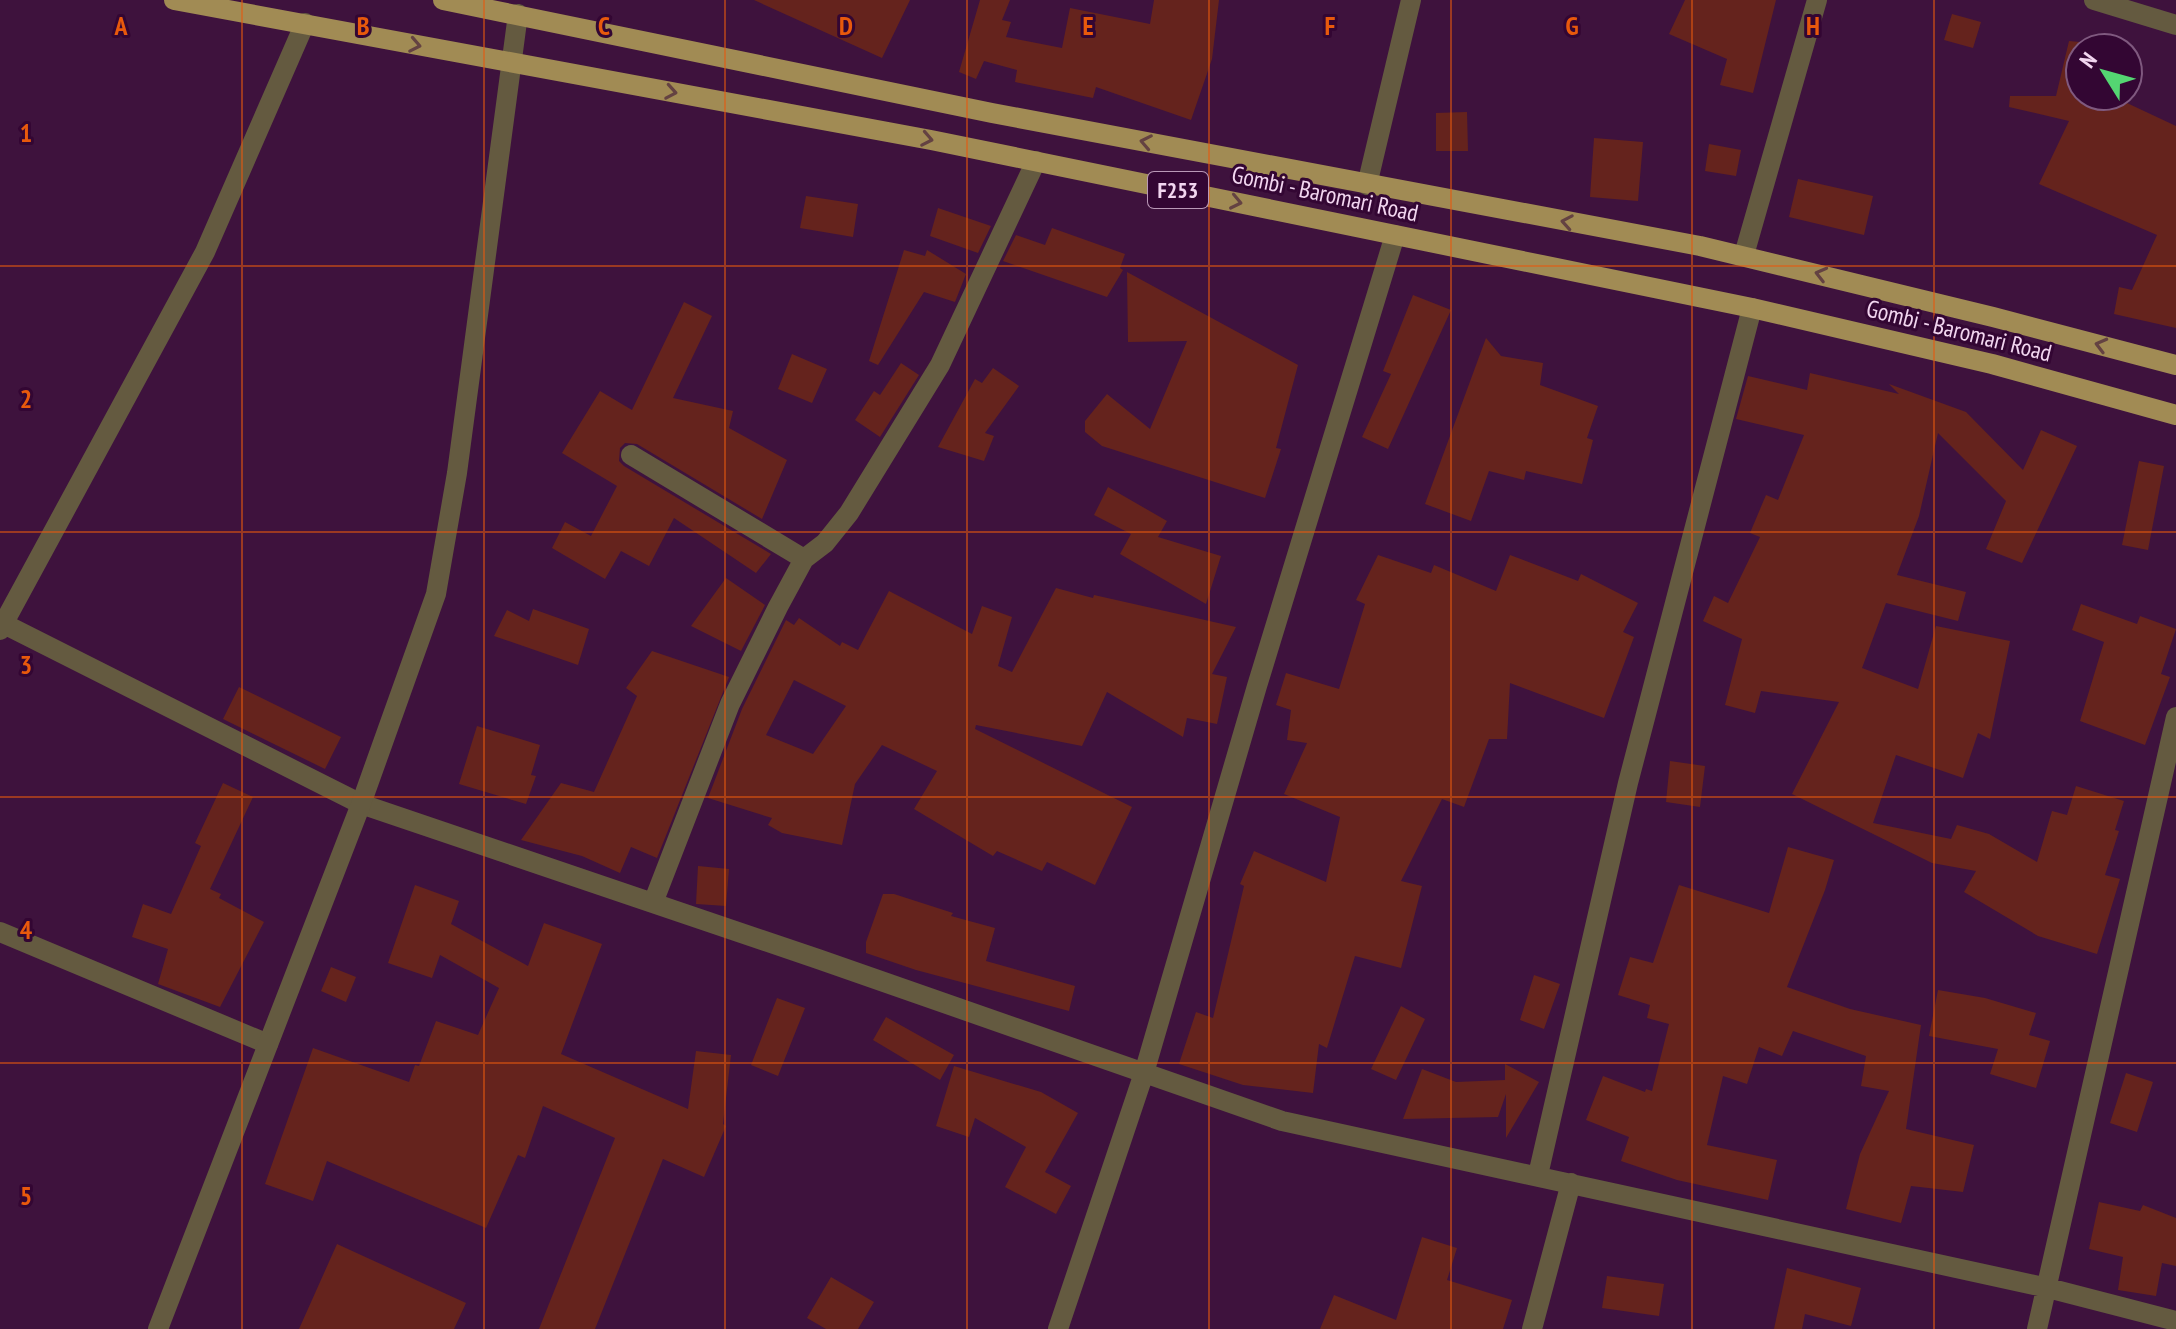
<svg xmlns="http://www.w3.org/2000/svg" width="2176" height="1329" font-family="'PT Sans Narrow',sans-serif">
	<rect width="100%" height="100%" fill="#3e123d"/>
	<!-- building -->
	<path fill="#65231d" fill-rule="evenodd" d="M 754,0 L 910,0 L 882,58 Z
		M 980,0 L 1010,0 L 1002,20 L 1011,22 L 1006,37 L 1062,48 L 1070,8 L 1150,24 L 1154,0 L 1219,0 L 1212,59 L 1191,120 L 1096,87 L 1093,98 L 1015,82 L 1017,70 L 984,61 L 976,79 L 959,72 Z
		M 1685,0 L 1776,0 L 1753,93 L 1720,85 L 1727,59 L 1669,34 Z
		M 1952,14 L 1981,22 L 1973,48 L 1944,40 Z
		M 2069,41 L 2080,42 L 2080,96 L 2112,96 L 2176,126 L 2176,328 L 2114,314 L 2119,287 L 2132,290 L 2157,235 L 2039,184 L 2069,121 L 2009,107 L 2010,96 L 2056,96 Z
		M 1467,112 L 1468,151 L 1436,151 L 1436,113 Z
		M 1594,138 L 1643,142 L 1638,201 L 1590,197 Z
		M 1709,144 L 1741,150 L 1736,176 L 1705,171 Z
		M 1798,179 L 1873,196 L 1864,235 L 1789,217 Z
		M 806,196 L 858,204 L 853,237 L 800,228 Z
		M 938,208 L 991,226 L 978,253 L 930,236 Z
		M 1052,228 L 1125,254 L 1120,268 L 1123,270 L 1107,297 L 1003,261 L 1016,235 L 1045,245 Z
		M 904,250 L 925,256 L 927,250 L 966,274 L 955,302 L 924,292 L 878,365 L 869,361 Z
		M 1127,272 L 1298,365 L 1276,448 L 1281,449 L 1265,498 L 1102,446 L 1085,432 L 1085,421 L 1107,394 L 1150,429 L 1187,341 L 1128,342 Z
		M 1413,295 L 1451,310 L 1388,449 L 1362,437 L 1391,374 L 1383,371 Z
		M 684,302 L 712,316 L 673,398 L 733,411 L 729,428 L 787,460 L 762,519 L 637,444 L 625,443 L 620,448 L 619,461 L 624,466 L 771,554 L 756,573 L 674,518 L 649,566 L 621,551 L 605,579 L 552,548 L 565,522 L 591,536 L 617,486 L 562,453 L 600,391 L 632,410 Z
		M 1486,338 L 1501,356 L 1543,363 L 1540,385 L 1598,406 L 1587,438 L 1593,440 L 1582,484 L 1526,471 L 1524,480 L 1489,471 L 1471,521 L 1425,504 Z
		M 792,354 L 827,369 L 812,403 L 778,389 Z
		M 901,363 L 919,375 L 880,437 L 855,420 L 874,391 L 880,395 Z
		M 993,368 L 1019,386 L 985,433 L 994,436 L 984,461 L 938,447 L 975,379 L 982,383 Z
		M 1810,373 L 1899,394 L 1889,384 L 1966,412 L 2023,470 L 2041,430 L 2077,446 L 2022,563 L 1986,549 L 2006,501 L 1938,433 L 1919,516 L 1897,575 L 1966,592 L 1958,621 L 1886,603 L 1862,668 L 1918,689 L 1936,626 L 2010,641 L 1990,739 L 1978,733 L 1963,778 L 1896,755 L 1873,823 L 1951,839 L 1957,825 L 1989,834 L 2037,862 L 2052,811 L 2067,815 L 2076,786 L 2124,801 L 2115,830 L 2119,831 L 2105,875 L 2120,879 L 2097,954 L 2038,936 L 1964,892 L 1976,871 L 1932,863 L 1792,794 L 1839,702 L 1761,691 L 1755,713 L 1725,705 L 1742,639 L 1703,621 L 1714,596 L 1728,603 L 1760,537 L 1750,533 L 1766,495 L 1778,500 L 1804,435 L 1736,419 L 1748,376 L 1807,390 Z
		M 2139,461 L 2164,466 L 2148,550 L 2122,545 Z
		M 1108,487 L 1167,521 L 1158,537 L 1221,556 L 1206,604 L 1120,554 L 1131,534 L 1094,515 Z
		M 1378,555 L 1431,573 L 1434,565 L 1496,591 L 1510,555 L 1578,581 L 1581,574 L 1638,603 L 1623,632 L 1634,637 L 1604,718 L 1510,683 L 1507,739 L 1489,739 L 1464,807 L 1442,799 L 1401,881 L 1422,886 L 1401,968 L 1355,956 L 1327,1048 L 1319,1044 L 1313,1093 L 1243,1085 L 1179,1064 L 1196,1012 L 1213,1018 L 1244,886 L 1240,884 L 1254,851 L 1326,882 L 1340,817 L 1284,794 L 1307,743 L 1287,740 L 1291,710 L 1276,705 L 1286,673 L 1339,689 L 1365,604 L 1356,600 Z
		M 726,578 L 765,605 L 741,651 L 691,626 Z
		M 1056,588 L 1093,598 L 1094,595 L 1236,627 L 1212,674 L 1227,677 L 1217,724 L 1187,718 L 1183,737 L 1107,692 L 1082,746 L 976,725 L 975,729 L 1132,807 L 1095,885 L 1047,862 L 1042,871 L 997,851 L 993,856 L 914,809 L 937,771 L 882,745 L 855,784 L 842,845 L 782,833 L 768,825 L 772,818 L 708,798 L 742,709 L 786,620 L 794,625 L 799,618 L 840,646 L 842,642 L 858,650 L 889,591 L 972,634 L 982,606 L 1012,617 L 998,666 L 1012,672 ZM 794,680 L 846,706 L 813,754 L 766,735 Z
		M 2081,604 L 2137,624 L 2140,616 L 2176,629 L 2161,674 L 2170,677 L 2145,745 L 2080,721 L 2104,642 L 2072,630 Z
		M 533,609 L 589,629 L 578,665 L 494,636 L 507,610 L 529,621 Z
		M 652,651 L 729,677 L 657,858 L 631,847 L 620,873 L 582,856 L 521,840 L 561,783 L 594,792 L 637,696 L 626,688 Z
		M 239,687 L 341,737 L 325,769 L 223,719 Z
		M 477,726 L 540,745 L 531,775 L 536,776 L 526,804 L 459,784 Z
		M 1670,761 L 1705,766 L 1700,807 L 1666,802 Z
		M 223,783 L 253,797 L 210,889 L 221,894 L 219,898 L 264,922 L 220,1007 L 158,984 L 168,949 L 132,937 L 143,904 L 171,914 L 201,846 L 195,843 Z
		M 1788,847 L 1834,860 L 1825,890 L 1787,987 L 1850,1009 L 1921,1025 L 1906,1129 L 1974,1145 L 1963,1192 L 1911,1186 L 1901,1223 L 1846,1209 L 1860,1154 L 1889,1091 L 1861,1086 L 1866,1056 L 1793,1031 L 1782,1056 L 1759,1047 L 1747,1084 L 1723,1076 L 1707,1145 L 1777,1160 L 1768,1200 L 1677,1180 L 1621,1161 L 1629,1137 L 1586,1120 L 1603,1076 L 1645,1092 L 1646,1089 L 1652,1091 L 1669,1024 L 1647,1018 L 1650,1005 L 1618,995 L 1630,957 L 1653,963 L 1679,885 L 1769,913 Z
		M 698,866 L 729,869 L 726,906 L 696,904 Z
		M 415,885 L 459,901 L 451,924 L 528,966 L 544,923 L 602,944 L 561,1054 L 688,1109 L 696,1051 L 731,1055 L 723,1124 L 726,1126 L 704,1177 L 663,1159 L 595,1329 L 539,1329 L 615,1138 L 543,1106 L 525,1158 L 518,1155 L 486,1228 L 327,1161 L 313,1201 L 265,1184 L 313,1048 L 409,1082 L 415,1065 L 419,1066 L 436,1021 L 478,1035 L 499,988 L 440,955 L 432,978 L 388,963 Z
		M 883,894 L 894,894 L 953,913 L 951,916 L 995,928 L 986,961 L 1075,986 L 1069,1011 L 916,970 L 866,953 L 866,942 Z
		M 331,967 L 356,977 L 346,1002 L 321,991 Z
		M 1534,975 L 1560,984 L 1544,1029 L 1520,1020 Z
		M 1938,990 L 1985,998 L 2036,1013 L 2029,1035 L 2050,1041 L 2036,1088 L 1990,1074 L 1998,1049 L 1929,1036 Z
		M 777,998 L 805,1008 L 778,1076 L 751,1065 Z
		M 1401,1006 L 1425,1019 L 1396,1080 L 1371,1069 Z
		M 886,1017 L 954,1055 L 940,1080 L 873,1040 Z
		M 1505,1064 L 1539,1082 L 1506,1138 L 1506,1094 L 1498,1117 L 1403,1119 L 1422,1069 L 1456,1082 L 1505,1080 Z
		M 954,1066 L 1041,1092 L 1078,1113 L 1045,1172 L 1071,1186 L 1056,1214 L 1005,1187 L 1026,1147 L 975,1118 L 969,1137 L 936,1126 Z
		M 2126,1073 L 2153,1082 L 2137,1132 L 2110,1123 Z
		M 2099,1202 L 2140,1211 L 2143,1205 L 2176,1218 L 2176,1266 L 2162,1263 L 2156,1296 L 2118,1290 L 2123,1257 L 2089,1249 Z
		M 1422,1237 L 1457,1248 L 1447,1280 L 1512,1300 L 1503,1329 L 1320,1329 L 1334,1295 L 1396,1320 Z
		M 337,1244 L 466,1303 L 454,1329 L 299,1329 Z
		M 1787,1268 L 1861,1288 L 1851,1326 L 1805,1314 L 1802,1329 L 1774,1329 Z
		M 1607,1276 L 1664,1284 L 1659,1316 L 1602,1308 Z
		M 831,1277 L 874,1302 L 858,1329 L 826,1329 L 807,1318 Z"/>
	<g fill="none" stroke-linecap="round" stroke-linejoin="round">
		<!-- minor -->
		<path stroke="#645a40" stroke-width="20" d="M 2094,0 L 2176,25
			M 1367,185 L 1411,0
			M 1744,255 L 1817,0
			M 631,455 L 804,559
			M 0,622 L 361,804 L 818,959 L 1282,1121 L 2048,1288 L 2176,1321
			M 0,630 L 205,252 L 305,23
			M 653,903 L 730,704 L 778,607 L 804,559 L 825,543 L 849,513 L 940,365 L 1036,161
			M 0,932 L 268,1044
			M 1538,1175 L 1628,783 L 1752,308
			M 1058,1329 L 1144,1073 L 1257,686 L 1395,235
			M 1532,1329 L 1571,1183
			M 2037,1329 L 2176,717"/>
		<!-- tertiary -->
		<path stroke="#645a40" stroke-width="20" d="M 158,1329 L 361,804 L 436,594 L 457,473 L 518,14"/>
		<!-- primary -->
		<path stroke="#a18b54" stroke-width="20" d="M 174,0 L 931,140 L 1752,308 L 1992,364 L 2176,415
			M 443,0 L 992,113 L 1700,246 L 1993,317 L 2176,365"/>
	</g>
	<!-- one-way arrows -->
	<defs><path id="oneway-chevron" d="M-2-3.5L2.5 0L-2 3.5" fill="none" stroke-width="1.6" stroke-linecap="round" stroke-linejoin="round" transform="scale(2)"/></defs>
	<g stroke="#644242">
		<use href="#oneway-chevron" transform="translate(415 45) rotate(11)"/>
		<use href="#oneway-chevron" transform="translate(671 92) rotate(10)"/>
		<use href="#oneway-chevron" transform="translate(927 139) rotate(11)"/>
		<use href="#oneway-chevron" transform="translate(1146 142) rotate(-169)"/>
		<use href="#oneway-chevron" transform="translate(1236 202) rotate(12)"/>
		<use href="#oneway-chevron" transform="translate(1567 222) rotate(-170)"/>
		<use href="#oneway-chevron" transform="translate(1821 274) rotate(-166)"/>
		<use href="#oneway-chevron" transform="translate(2101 345) rotate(-165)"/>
	</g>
	<!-- grid -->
	<path fill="none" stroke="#e8590c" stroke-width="2" stroke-opacity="0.55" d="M 242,0 L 242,1329M 484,0 L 484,1329M 725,0 L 725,1329M 967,0 L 967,1329M 1209,0 L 1209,1329M 1451,0 L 1451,1329M 1692,0 L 1692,1329M 1934,0 L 1934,1329M 0,266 L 2176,266M 0,532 L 2176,532M 0,797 L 2176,797M 0,1063 L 2176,1063"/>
	<g text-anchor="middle" stroke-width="6" stroke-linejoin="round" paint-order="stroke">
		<!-- shield labels -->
		<rect fill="#330633" stroke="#b998b7" stroke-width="2" x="1148" y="172" width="60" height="36" rx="6"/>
		<g font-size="22" font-weight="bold" fill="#f2d6f0">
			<text x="1178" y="198">F253</text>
		</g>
		<!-- street labels -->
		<g font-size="24" fill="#f2d6f0" stroke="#330633">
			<text transform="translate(1325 194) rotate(12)" y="8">Gombi - Baromari Road</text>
			<text transform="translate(1959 331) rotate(14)" y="8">Gombi - Baromari Road</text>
		</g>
	</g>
	<g font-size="26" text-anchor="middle" font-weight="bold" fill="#e8590c" stroke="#330633" stroke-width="6" stroke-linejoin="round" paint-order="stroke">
		<text x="121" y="35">A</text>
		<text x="363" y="35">B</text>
		<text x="604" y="35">C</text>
		<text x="846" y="35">D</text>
		<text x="1088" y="35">E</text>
		<text x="1330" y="35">F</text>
		<text x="1572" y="35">G</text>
		<text x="1813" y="35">H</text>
		<text x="26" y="142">1</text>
		<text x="26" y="408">2</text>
		<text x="26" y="674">3</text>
		<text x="26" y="939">4</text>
		<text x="26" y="1205">5</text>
	</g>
	<!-- north arrow -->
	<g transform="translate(2104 72) rotate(307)"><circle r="38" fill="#330633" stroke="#7f597f" stroke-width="2"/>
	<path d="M0-6L14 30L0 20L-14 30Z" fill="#54d672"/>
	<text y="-12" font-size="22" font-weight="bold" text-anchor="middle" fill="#f2d6f0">N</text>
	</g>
</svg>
